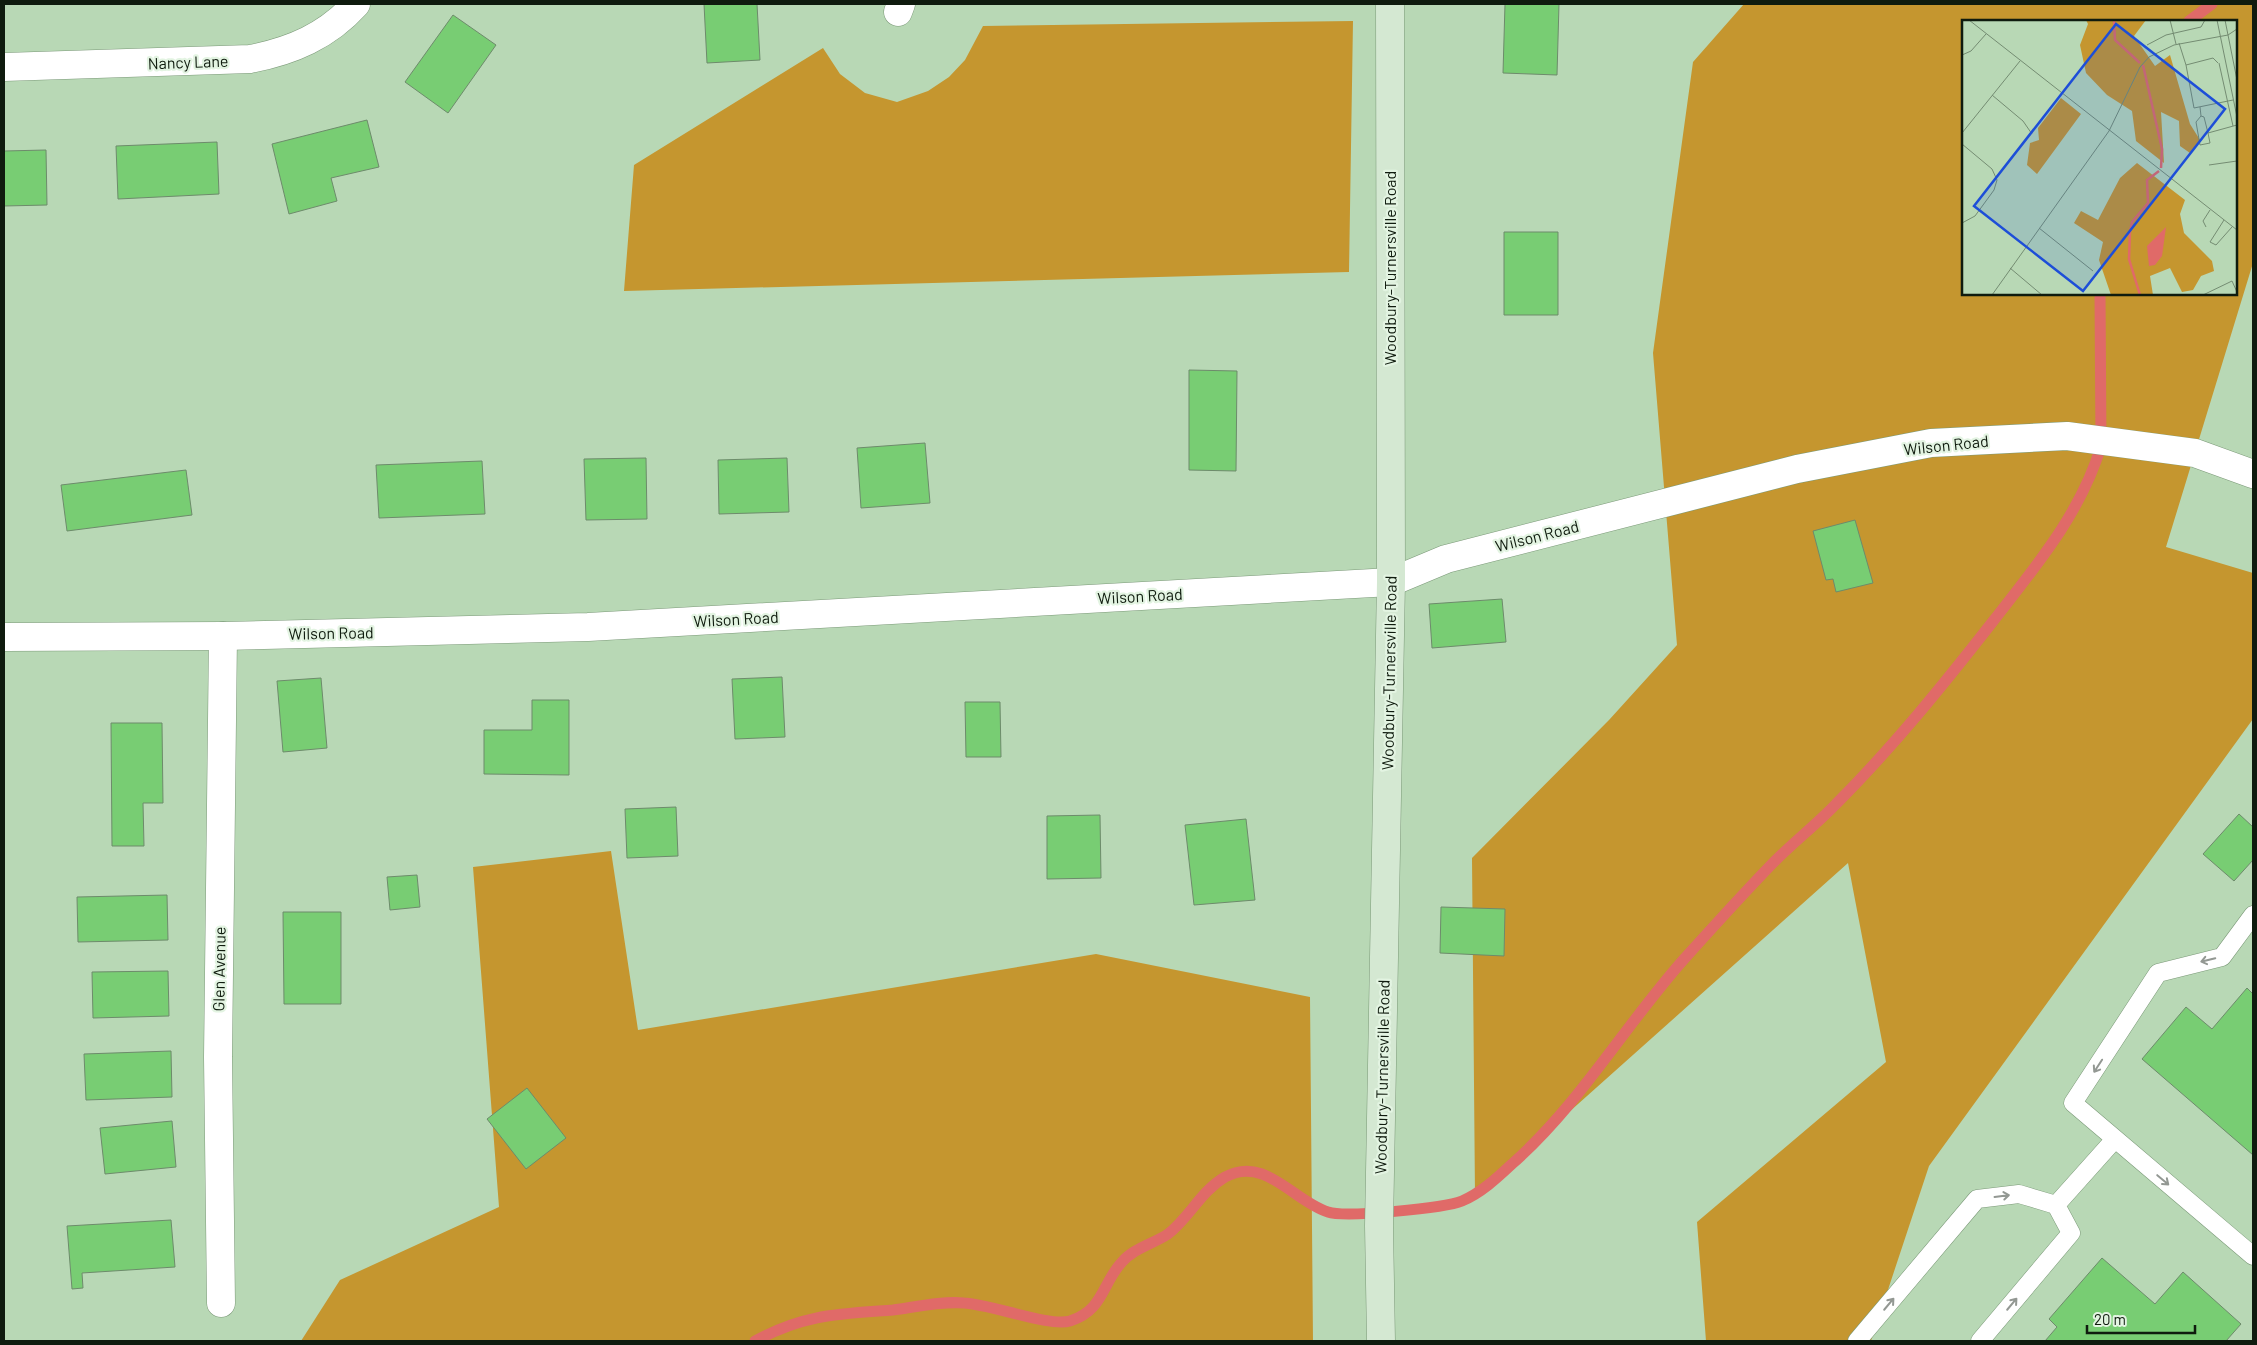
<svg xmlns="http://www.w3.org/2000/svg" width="2257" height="1345" font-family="Barlow,sans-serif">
	<rect width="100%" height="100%" fill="#b8d8b5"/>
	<!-- green -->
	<path fill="#c5962f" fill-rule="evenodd" d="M 1744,4 L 2253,4 L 2253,263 L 2166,547 L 2253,573 L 2253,719 L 1929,1166 L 1871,1341 L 1706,1341 L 1697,1222 L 1886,1062 L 1848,863 L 1475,1196 L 1472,858 L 1609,720 L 1677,645 L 1653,353 L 1693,62 ZM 1963,21 L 2236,21 L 2236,294 L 1963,294 Z
		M 1353,21 L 1349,272 L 624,291 L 634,165 L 823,48 L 840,74 L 865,93 L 897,102 L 928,91 L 949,77 L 965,60 L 983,26 Z
		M 611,851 L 638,1030 L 1096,954 L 1310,997 L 1313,1341 L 301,1341 L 340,1280 L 499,1207 L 473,867 Z"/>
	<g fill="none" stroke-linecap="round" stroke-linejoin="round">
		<!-- stream -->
		<path stroke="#e06a68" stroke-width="11" d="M 2189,21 L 2212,4
			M 755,1341 C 804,1314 839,1314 893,1310 C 916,1307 941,1301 964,1303 C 990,1304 1049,1327 1070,1321 C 1104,1310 1102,1283 1122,1262 C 1134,1248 1153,1244 1168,1234 C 1189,1218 1201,1191 1225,1177 C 1265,1155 1293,1201 1328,1212 C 1345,1218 1445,1208 1462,1201 C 1481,1193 1497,1178 1512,1164 C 1580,1104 1625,1025 1685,958 C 1713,927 1741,896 1770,866 C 1791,844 1815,826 1836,804 C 1893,747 1944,684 1994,620 C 2036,566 2081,513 2101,446 L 2100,294"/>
	</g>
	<!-- building -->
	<path fill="#78cd73" stroke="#6d8b6b" d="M 704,4 L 757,4 L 760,60 L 707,63 Z
		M 1505,4 L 1559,4 L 1557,75 L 1503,73 Z
		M 453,15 L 496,45 L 448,113 L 405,82 Z
		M 367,120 L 379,167 L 331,178 L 337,201 L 289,214 L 272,144 Z
		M 217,142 L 219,194 L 118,199 L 116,146 Z
		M 46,150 L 47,205 L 4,206 L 4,151 Z
		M 1504,232 L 1558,232 L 1558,315 L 1504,315 Z
		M 1189,370 L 1237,371 L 1236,471 L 1189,470 Z
		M 925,443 L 930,503 L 861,508 L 857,448 Z
		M 646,458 L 647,519 L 586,520 L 584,459 Z
		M 787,458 L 789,512 L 719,514 L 718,460 Z
		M 482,461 L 485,514 L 379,518 L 376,465 Z
		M 186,470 L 192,515 L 67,531 L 61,485 Z
		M 1855,520 L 1873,583 L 1836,592 L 1833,579 L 1826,580 L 1813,531 Z
		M 1502,599 L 1506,642 L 1432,648 L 1429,604 Z
		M 782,677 L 785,737 L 735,739 L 732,679 Z
		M 321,678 L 327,748 L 283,752 L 277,681 Z
		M 532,700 L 569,700 L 569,775 L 484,774 L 484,730 L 532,730 Z
		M 965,702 L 1000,702 L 1001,757 L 966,757 Z
		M 111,723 L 162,723 L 163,803 L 143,803 L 144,846 L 112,846 Z
		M 676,807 L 678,856 L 627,858 L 625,809 Z
		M 2239,814 L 2253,827 L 2253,860 L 2234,881 L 2203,854 Z
		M 1100,815 L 1101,878 L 1047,879 L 1047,816 Z
		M 1246,819 L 1255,900 L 1194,905 L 1185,825 Z
		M 417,875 L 420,907 L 390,910 L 387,877 Z
		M 167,895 L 168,940 L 78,942 L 77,897 Z
		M 1441,907 L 1505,909 L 1504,956 L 1440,953 Z
		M 283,912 L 341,912 L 341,1004 L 284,1004 Z
		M 168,971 L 169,1016 L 93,1018 L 92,972 Z
		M 2247,988 L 2253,994 L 2253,1155 L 2142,1059 L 2186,1007 L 2212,1029 Z
		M 171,1051 L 172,1097 L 86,1100 L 84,1054 Z
		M 527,1088 L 566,1138 L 526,1169 L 487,1119 Z
		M 172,1121 L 176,1167 L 105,1174 L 100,1128 Z
		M 171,1220 L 175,1267 L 82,1273 L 83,1288 L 72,1289 L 67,1226 Z
		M 2102,1258 L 2155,1304 L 2183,1272 L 2241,1324 L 2226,1341 L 2045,1341 L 2057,1327 L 2049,1319 Z"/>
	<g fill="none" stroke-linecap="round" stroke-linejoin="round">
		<defs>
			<path id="service" d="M 2253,915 L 2222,957 L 2158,973 L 2073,1103 L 2253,1256
				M 1857,1341 L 1977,1199 L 2019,1194 L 2056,1205 L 2115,1139
				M 1980,1341 L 2071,1233 L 2056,1205"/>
			<path id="minor" d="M 898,12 L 901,4
				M 4,67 L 250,59 C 292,51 327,36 356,4
				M 221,1303 L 218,1057 L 223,636"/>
			<path id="tertiary" d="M 4,637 L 223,636 L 588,627 L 1391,582 L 1446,559 L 1797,469 L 1931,443 L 2067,436 L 2195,453 L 2253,474"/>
			<path id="secondary" d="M 1381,1341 L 1379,1226 L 1391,582 L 1390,4"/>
		</defs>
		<!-- service casing -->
		<use href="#service" stroke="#7b9978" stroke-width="19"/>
		<!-- minor casing -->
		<use href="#minor" stroke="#7b9978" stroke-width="29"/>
		<!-- tertiary casing -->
		<use href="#tertiary" stroke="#7b9978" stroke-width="29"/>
		<!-- secondary casing -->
		<use href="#secondary" stroke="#7b9978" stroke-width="29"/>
		<!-- service -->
		<use href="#service" stroke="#fff" stroke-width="18"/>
		<!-- minor -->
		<use href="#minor" stroke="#fff" stroke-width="28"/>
		<!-- tertiary -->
		<use href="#tertiary" stroke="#fff" stroke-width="28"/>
		<!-- secondary -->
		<use href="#secondary" stroke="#d4e8d2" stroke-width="28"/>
	</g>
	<!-- one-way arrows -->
	<defs><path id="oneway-shaft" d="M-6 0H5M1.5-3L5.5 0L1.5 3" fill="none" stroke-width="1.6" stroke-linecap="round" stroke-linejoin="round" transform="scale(1.25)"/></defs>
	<g stroke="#939893">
		<use href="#oneway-shaft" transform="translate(2208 960) rotate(166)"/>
		<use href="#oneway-shaft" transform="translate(2098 1066) rotate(123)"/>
		<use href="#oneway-shaft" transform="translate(2163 1180) rotate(40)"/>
		<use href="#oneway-shaft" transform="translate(2002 1196) rotate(-7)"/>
		<use href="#oneway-shaft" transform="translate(1889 1304) rotate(-50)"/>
		<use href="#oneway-shaft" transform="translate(2012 1304) rotate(-50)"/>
	</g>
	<g text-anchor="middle" stroke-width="4.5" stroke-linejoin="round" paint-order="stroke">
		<!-- street labels -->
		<g font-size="16" fill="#0f1b0e" stroke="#e3f4e2">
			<text transform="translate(188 62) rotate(-2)" y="6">Nancy Lane</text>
			<text transform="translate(1390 268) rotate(-90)" y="6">Woodbury-Turnersville Road</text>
			<text transform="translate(1946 445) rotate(-6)" y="6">Wilson Road</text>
			<text transform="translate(1537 536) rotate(-14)" y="6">Wilson Road</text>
			<text transform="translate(1140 596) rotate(-3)" y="6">Wilson Road</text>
			<text transform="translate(736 619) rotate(-3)" y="6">Wilson Road</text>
			<text transform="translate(331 633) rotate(-1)" y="6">Wilson Road</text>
			<text transform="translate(1389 673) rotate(-89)" y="6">Woodbury-Turnersville Road</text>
			<text transform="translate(219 969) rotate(-89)" y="6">Glen Avenue</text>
			<text transform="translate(1382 1077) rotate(-89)" y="6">Woodbury-Turnersville Road</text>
		</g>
	</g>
	<!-- overview -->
	<g transform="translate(1962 20)">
		<rect width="275" height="275" fill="#b8d8b5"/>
		<path d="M 124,0 L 184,0 L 172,16 L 193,46 L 208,35 L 228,104 L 238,120 L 228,133 L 218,126 L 217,101 L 199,92 L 202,143 L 174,121 L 170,91 L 145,75 L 124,53 L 118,25 L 126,4 ZM 99,78 L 119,94 L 75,154 L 65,145 L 68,123 L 77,120 L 76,108 ZM 175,143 L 223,180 L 218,194 L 222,213 L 250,241 L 252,251 L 239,256 L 231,270 L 220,272 L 208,248 L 188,256 L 191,275 L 149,275 L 137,240 L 141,222 L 112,203 L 119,191 L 136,200 L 158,158 Z" fill="#c5962f"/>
		<path d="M 204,207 L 200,236 L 193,245 L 187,246 L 185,226 Z" fill="#e06a68"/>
		<path fill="none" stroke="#e06a68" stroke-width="2.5" d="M 152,0 L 153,20 L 178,43M 181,45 L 200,129 L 199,148M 178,275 L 167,239 L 168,212 L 170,202 L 186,183 L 185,160 L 197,151"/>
		<path fill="none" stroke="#748c72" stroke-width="1" d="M 7,0 L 275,210M 208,0 L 214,24M 255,0 L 275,97M 263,0 L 275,60M 217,23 L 224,45M 185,25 L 204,15 L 239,7 L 243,0M 0,35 L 9,31 L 24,14M 256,43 L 251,38 L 224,45 L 232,88 L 271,80M 257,43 L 271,106M 30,75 L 61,101 L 70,114M 238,87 L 239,96 L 234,102 L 238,125 L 248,123 L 246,113 L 275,105M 239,96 L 242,97 L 246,113M 0,113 L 58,41M 0,124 L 30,149 L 35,160 L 32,170 L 13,196 L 0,203M 247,145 L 275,141M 262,200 L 248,222 L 254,225 L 270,207M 244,207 L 241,201 L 248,190M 77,208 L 131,251M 48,248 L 80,275M 30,275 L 147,111 L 178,47 L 187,37 L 212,25 L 266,15 L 275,9M 241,275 L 270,261 L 275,272"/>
		<path fill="#1d4ed8" fill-opacity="0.15" stroke="#1d4ed8" stroke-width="2.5" d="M 154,4 L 263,89 L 121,271 L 12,186 Z"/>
		<rect width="275" height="275" fill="none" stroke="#0f1b0e" stroke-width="2.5"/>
	</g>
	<!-- border -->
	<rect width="2257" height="1345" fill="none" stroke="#0f1b0e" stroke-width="10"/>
	<!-- scale -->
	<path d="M2087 1325v8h108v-8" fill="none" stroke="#0f1b0e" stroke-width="2.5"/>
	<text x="2094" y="1325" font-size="15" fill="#0f1b0e" stroke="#e3f4e2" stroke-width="4" paint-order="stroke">20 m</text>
</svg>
